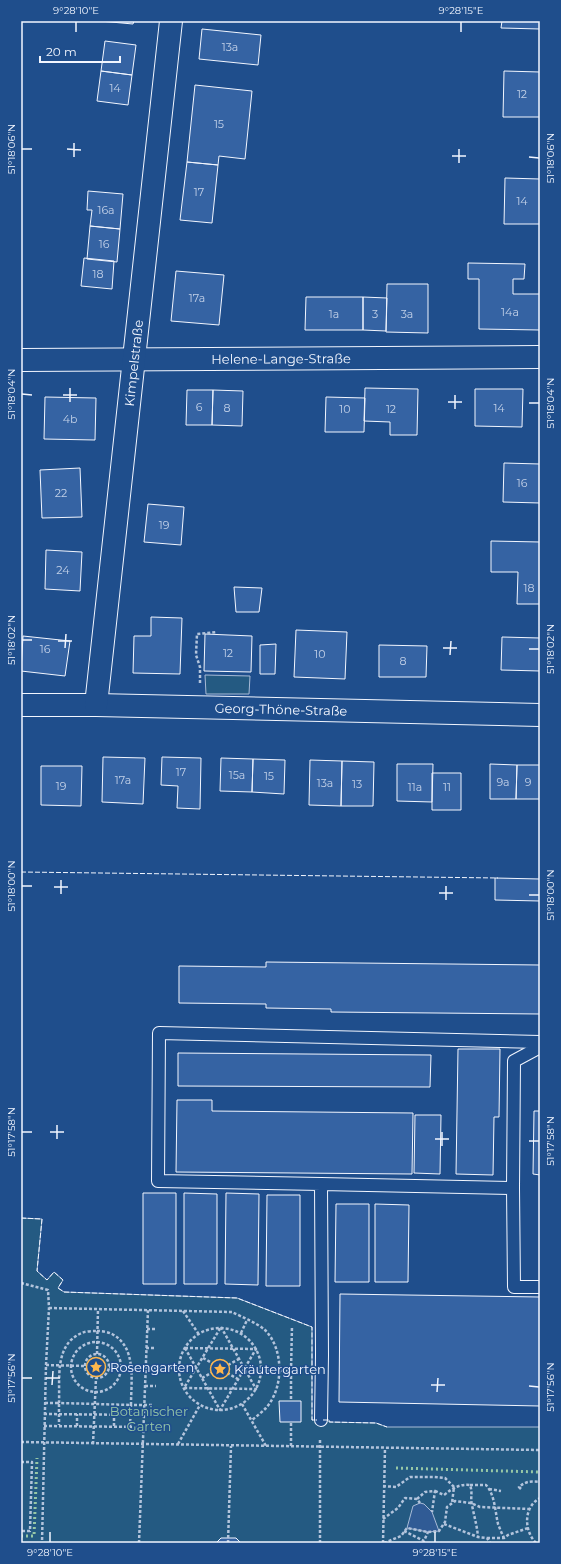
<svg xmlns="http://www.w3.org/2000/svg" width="561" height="1564" font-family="Montserrat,sans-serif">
	<rect width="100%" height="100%" fill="#1f4e8c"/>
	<!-- green -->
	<path fill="#245a82" stroke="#a8bbd7" d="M 205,675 L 250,676 L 249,694 L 206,694 Z
		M 21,1218 L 42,1219 L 37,1271 L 47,1280 L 54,1272 L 63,1280 L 58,1288 L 64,1292 L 237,1298 L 312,1327 L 312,1420 L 329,1420 L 330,1422 L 376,1423 L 387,1427 L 540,1427 L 540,1543 L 21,1543 Z"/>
	<!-- parking -->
	<path fill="#305b95" stroke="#a8bbd7" d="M 420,1503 L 424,1504 L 432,1512 L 439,1531 L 428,1532 L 407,1528 L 413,1506 Z"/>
	<!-- building -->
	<path fill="#3563a3" stroke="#f2f6ff" d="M 100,21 L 134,21 L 133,24 Z
		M 502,21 L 540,21 L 540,29 L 501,28 Z
		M 202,29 L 261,35 L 258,65 L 199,59 Z
		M 105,41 L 136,45 L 132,75 L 101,71 Z
		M 101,71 L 132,75 L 128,105 L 97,101 Z
		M 504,71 L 540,72 L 540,117 L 503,117 Z
		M 195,85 L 252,91 L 245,159 L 219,156 L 218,165 L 187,162 Z
		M 187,162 L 218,165 L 212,223 L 180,220 Z
		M 505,178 L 540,179 L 540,224 L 504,224 Z
		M 88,191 L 123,194 L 120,229 L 90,226 L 92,210 L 87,210 Z
		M 90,226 L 120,229 L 117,262 L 87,259 Z
		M 84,258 L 114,261 L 112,289 L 81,286 Z
		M 468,263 L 525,264 L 524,279 L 513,279 L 513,294 L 540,294 L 540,330 L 479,329 L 479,279 L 468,279 Z
		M 176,271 L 224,275 L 219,325 L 171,321 Z
		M 387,284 L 428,284 L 428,333 L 386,332 Z
		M 306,297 L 363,297 L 363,330 L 305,330 Z
		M 363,297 L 387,298 L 386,331 L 363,330 Z
		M 365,388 L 418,389 L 417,435 L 390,435 L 390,422 L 364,421 Z
		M 475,389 L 523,389 L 522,427 L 475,426 Z
		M 187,390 L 213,390 L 212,425 L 186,425 Z
		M 213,390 L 243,391 L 242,426 L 212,425 Z
		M 45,397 L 96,398 L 95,440 L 44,439 Z
		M 326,397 L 365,398 L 364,432 L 325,432 Z
		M 504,463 L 540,464 L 540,503 L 503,502 Z
		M 80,468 L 82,517 L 42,518 L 40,470 Z
		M 148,504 L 184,507 L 181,545 L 144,542 Z
		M 491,541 L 540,542 L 540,604 L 517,604 L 518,572 L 491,572 Z
		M 46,550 L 82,552 L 80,591 L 45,589 Z
		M 234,587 L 262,588 L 259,612 L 236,612 Z
		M 151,617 L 182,618 L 180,674 L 133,673 L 134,636 L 151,636 Z
		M 296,630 L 347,632 L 345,679 L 294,677 Z
		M 205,634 L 252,636 L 251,672 L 204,671 Z
		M 23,636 L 70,641 L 65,676 L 21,671 Z
		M 502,637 L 540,638 L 540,671 L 501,670 Z
		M 276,644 L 275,674 L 260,674 L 260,645 Z
		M 379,645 L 427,646 L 426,677 L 379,677 Z
		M 103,757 L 145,758 L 143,804 L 102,802 Z
		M 162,757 L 201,758 L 200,809 L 177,808 L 178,786 L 161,785 Z
		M 221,758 L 253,759 L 252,792 L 220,791 Z
		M 253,759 L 285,760 L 284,794 L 252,792 Z
		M 310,760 L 342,761 L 341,806 L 309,805 Z
		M 342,761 L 374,762 L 373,806 L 341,806 Z
		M 397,764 L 433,764 L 432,802 L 397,801 Z
		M 490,764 L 517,765 L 516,799 L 490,799 Z
		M 517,765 L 540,765 L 540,799 L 516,799 Z
		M 41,766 L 82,766 L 81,806 L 41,805 Z
		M 432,773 L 461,773 L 461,810 L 432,810 Z
		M 495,878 L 540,879 L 540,901 L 495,900 Z
		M 266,962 L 540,965 L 540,1014 L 331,1012 L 331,1009 L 266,1008 L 266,1004 L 179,1003 L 179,966 L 266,967 Z
		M 458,1049 L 500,1049 L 499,1117 L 494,1117 L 493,1175 L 456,1174 Z
		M 178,1053 L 431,1055 L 430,1087 L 178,1086 Z
		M 177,1100 L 212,1100 L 212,1111 L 413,1113 L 412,1174 L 176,1172 Z
		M 534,1111 L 540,1111 L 540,1175 L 533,1174 Z
		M 415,1115 L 441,1115 L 440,1174 L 414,1173 Z
		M 143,1193 L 176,1193 L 176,1284 L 143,1284 Z
		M 184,1193 L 217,1194 L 217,1284 L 184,1284 Z
		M 226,1193 L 259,1194 L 258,1285 L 225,1284 Z
		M 267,1195 L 300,1195 L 300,1286 L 266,1286 Z
		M 336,1204 L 369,1204 L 369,1282 L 335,1282 Z
		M 375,1204 L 409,1205 L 408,1282 L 375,1282 Z
		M 340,1294 L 540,1297 L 540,1406 L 339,1402 Z
		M 279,1401 L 301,1401 L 301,1422 L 280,1422 Z
		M 221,1538 L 236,1538 L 241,1543 L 216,1543 Z"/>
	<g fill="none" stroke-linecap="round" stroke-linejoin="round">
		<defs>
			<path id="lane" d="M 540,1047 L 514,1061 L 513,1188 L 514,1287 L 540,1287
				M 321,1184 L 513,1188
				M 321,1420 L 322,1355 L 321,1184 L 158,1181 L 159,1033 L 540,1042"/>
			<g id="street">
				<path id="s1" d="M 21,360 L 540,357"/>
				<path id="s2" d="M 21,705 L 96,705 L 540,715"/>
				<path id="s3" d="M 96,705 L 171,21"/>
			</g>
		</defs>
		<!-- lane casing -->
		<use href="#lane" stroke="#f2f6ff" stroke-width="14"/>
		<!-- street casing -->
		<use href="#street" stroke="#f2f6ff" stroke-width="24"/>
		<!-- path -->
		<path stroke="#b3c4dc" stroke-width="2.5" stroke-dasharray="3 2" stroke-linecap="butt" d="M 200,683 L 200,667 L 196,655 L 197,634 L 217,632
			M 21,1283 L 48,1290 L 49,1308 L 46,1365 L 42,1543
			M 49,1308 L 232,1312 C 242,1317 257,1323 265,1330 C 284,1349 284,1388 266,1408 C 262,1412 257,1416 252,1420
			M 183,1311 L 198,1333
			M 221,1327 L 256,1389 L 184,1388 Z
			M179 1369a41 41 0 1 1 82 0a41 41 0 1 1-82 0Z
			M 147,1329 L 156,1329
			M 97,1331 C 102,1331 108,1332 112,1334 C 137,1347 131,1381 131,1405 L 59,1403 C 60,1379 54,1344 82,1333 C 86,1331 93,1331 97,1331 Z
			M 241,1333 L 247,1320
			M71 1367a25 25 0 1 1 50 0a25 25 0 1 1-50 0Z
			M 146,1348 L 155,1348
			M 185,1348 L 256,1349 L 220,1410 Z
			M 97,1354 L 98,1309
			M85 1366a12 12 0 1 1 24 0a12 12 0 1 1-24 0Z
			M 203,1358 L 214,1364
			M212 1369a8 8 0 1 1 16 0a8 8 0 1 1-16 0Z
			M 46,1365 L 85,1366
			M 228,1365 L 239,1359
			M 109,1367 L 179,1368
			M 261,1370 L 291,1371 L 291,1401
			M 291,1371 L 292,1326
			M 227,1373 L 238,1379
			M 202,1378 L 213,1372
			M 145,1386 L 156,1386
			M 45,1403 L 59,1403 L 59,1425
			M 242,1404 L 266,1446
			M 44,1414 L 144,1415
			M 44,1426 L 143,1427
			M 77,1426 L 77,1414
			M 114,1426 L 114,1415
			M 130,1427 L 131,1405 L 154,1405
			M 320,1440 L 320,1543
			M 21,1442 L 540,1450
			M 93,1444 L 96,1378
			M 178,1444 L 200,1405
			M 291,1446 L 291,1422
			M 21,1462 L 32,1462 L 30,1531 L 21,1531
			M 470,1485 L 486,1485 C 495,1495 495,1511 498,1524 C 500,1529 502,1534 504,1538
			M 383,1486 L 396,1487 L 410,1477 L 434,1477 L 445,1478 L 454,1487 L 452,1503
			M 489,1489 L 501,1491
			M 521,1489 L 519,1487 C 526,1481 531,1481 540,1482
			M 435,1491 L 444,1495 C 453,1488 459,1484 470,1485 C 473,1493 470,1497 472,1505 C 474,1516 477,1525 478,1537
			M 417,1499 L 425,1492 L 435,1491 L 432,1512
			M 383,1519 L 398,1508 L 405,1498 L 417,1499 L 420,1503
			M 444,1524 L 478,1537 L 487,1538 L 490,1543
			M 404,1531 L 424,1541 L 428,1532
			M 487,1538 L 504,1538 L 508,1535 L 528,1528
			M 139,1543 L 148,1310
			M 228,1543 L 231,1446
			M 383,1543 L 385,1448
			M 384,1543 L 401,1536 L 407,1528 L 428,1532 L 439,1531 L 445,1522 L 447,1507 L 455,1501 L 471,1503 L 480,1507 L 530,1509
			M 536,1543 C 524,1531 523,1507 540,1498"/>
		<!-- lane -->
		<use href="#lane" stroke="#1f4e8c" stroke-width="12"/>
		<!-- street -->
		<use href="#street" stroke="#1f4e8c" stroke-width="22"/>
		<!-- hedge -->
		<path stroke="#97c8a6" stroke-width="3" stroke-dasharray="2 3" stroke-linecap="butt" d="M 396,1468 L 540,1472
			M 21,1536 L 34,1536 L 37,1458"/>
		<!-- fence -->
		<path stroke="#f2f6ff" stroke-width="1" stroke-dasharray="5 2" stroke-linecap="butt" d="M 21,872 L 498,878
			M 21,1218 L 42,1219 L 37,1271 L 47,1280 L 54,1272 L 63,1280 L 58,1288 L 64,1292 L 237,1298 L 312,1327 L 312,1420 L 317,1420
			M 323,1420 L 329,1420 L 329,1422 L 376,1423 L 387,1427"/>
	</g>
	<!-- ticks -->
	<path fill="none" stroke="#f2f6ff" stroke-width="1.5" d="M 76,32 L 76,22M 461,32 L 461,22M 22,149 L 32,149M 67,149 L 81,150M 452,156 L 466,156M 74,157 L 74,143M 529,157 L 539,158M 459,163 L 459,149M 22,394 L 32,395M 63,395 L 77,395M 70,402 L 70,388M 448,402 L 462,402M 529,403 L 539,403M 455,409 L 455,395M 22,640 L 32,640M 58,641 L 72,641M 65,648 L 66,634M 443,648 L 457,648M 529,649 L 539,649M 450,655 L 451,641M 22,886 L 32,886M 54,887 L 68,887M 439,893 L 453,893M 61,894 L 61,880M 529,895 L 539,895M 446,900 L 446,886M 22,1132 L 32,1132M 50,1132 L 64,1132M 57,1139 L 57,1125M 435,1139 L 449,1139M 529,1141 L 539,1141M 442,1146 L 442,1132M 22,1378 L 32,1378M 46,1378 L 60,1378M 52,1385 L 53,1371M 431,1385 L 445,1385M 529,1386 L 539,1387M 437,1392 L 438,1378M 50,1542 L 50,1532M 435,1542 L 435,1532"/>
	<!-- icons -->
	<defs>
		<symbol id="sight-ring" viewBox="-11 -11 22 22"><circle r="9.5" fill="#1f4e8c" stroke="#ffb74d" stroke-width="1.5"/><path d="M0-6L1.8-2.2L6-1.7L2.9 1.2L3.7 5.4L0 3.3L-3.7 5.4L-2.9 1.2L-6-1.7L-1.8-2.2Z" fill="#ffb74d"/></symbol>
	</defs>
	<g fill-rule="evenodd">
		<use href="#sight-ring" x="85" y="1356" width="22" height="22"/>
		<use href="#sight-ring" x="209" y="1358" width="22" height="22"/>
	</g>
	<g text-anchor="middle" stroke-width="3" stroke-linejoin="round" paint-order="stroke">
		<!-- number labels -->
		<g font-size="11" fill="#c3d1e8">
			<text x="230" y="51">13a</text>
			<text x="115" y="92">14</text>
			<text x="522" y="98">12</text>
			<text x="219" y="128">15</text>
			<text x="199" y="196">17</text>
			<text x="522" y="205">14</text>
			<text x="106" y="214">16a</text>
			<text x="104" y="248">16</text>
			<text x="98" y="278">18</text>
			<text x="197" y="302">17a</text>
			<text x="510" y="316">14a</text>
			<text x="334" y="318">1a</text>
			<text x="375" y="318">3</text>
			<text x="407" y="318">3a</text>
			<text x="199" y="411">6</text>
			<text x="227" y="412">8</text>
			<text x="499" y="412">14</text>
			<text x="345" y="413">10</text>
			<text x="391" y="413">12</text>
			<text x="70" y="423">4b</text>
			<text x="522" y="487">16</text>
			<text x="61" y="497">22</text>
			<text x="164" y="529">19</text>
			<text x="63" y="574">24</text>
			<text x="529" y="592">18</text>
			<text x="45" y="653">16</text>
			<text x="228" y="657">12</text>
			<text x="320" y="658">10</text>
			<text x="403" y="665">8</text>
			<text x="181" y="776">17</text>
			<text x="237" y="779">15a</text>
			<text x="269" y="780">15</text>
			<text x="123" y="784">17a</text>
			<text x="503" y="786">9a</text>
			<text x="528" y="786">9</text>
			<text x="325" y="787">13a</text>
			<text x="357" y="788">13</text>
			<text x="61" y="790">19</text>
			<text x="415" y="791">11a</text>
			<text x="447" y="791">11</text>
		</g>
		<!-- street labels -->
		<g font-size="13" fill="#f2f6ff" stroke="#1f4e8c">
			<text dy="5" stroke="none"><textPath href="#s1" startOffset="260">Helene-Lange-Straße</textPath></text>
			<text dy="5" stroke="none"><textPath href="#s3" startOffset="344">Kimpelstraße</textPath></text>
			<text dy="5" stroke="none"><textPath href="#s2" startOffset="260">Georg-Thöne-Straße</textPath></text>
		</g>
		<!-- poi labels -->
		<g font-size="13" fill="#f2f6ff" stroke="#1f4e8c" text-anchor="start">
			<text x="110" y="1372">Rosengarten</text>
			<text x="234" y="1374">Kräutergarten</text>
		</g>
		<!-- park labels -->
		<g font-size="13" fill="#97c8a6" stroke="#1f4e8c">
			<text x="149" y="1416">Botanischer<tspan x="149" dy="15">Garten</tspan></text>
		</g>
	</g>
	<!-- border -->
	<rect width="561" height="1564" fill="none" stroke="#1f4e8c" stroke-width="44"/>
	<!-- scale -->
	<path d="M40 56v6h80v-6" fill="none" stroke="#f2f6ff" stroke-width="2"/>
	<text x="46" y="56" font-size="12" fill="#f2f6ff" stroke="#1f4e8c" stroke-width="3" paint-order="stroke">20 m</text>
	<rect x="22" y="22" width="517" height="1520" fill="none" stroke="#f2f6ff" stroke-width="1.5"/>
	<g font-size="10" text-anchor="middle" fill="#f2f6ff">
		<text x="76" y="14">9°28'10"E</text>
		<text x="461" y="14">9°28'15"E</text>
		<text transform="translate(11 149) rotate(-90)" y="4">51°18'06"N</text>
		<text transform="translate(550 158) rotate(-90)" y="4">51°18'06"N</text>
		<text transform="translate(11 394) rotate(-90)" y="4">51°18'04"N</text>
		<text transform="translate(550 403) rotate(-90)" y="4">51°18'04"N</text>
		<text transform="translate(11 640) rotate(-90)" y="4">51°18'02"N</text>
		<text transform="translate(550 649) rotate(-90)" y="4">51°18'02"N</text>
		<text transform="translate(11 886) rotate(-90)" y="4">51°18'00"N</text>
		<text transform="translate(550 895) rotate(-90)" y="4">51°18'00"N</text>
		<text transform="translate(11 1132) rotate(-90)" y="4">51°17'58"N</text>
		<text transform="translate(550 1141) rotate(-90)" y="4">51°17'58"N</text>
		<text transform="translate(11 1378) rotate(-90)" y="4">51°17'56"N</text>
		<text transform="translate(550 1387) rotate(-90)" y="4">51°17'56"N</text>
		<text x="50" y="1556">9°28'10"E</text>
		<text x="435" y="1556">9°28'15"E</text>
	</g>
</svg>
